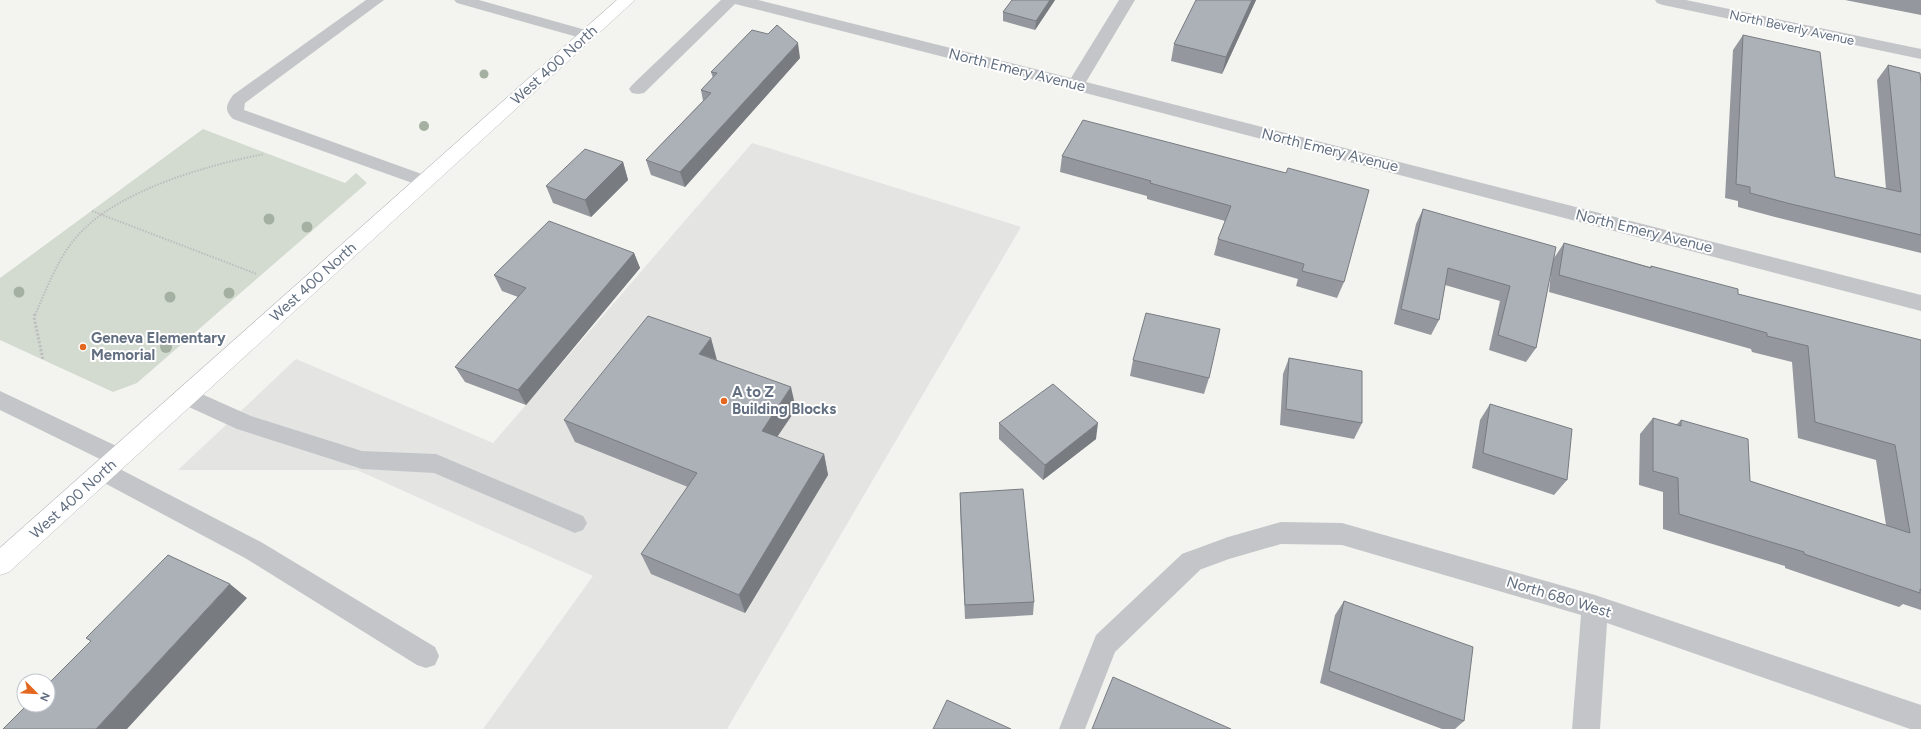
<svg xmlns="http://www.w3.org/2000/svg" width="1921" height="729" font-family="Figtree,sans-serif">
	<rect width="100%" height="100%" fill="#f3f4ef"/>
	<!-- built -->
	<path fill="#e4e4e3" d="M 752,143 L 1021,227 L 727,729 L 483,729 L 593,576 L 357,470 L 178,470 L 296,359 L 493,443 Z"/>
	<!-- green -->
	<path fill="#d3dbd0" d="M 203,129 L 345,183 L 356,173 L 367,183 L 137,383 L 113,392 L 0,340 L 0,278 Z"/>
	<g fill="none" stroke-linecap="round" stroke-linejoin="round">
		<defs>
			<path id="secondary" d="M 617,0 L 635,0 L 9,572 L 0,575 L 0,548 Z"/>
		</defs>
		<!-- secondary casing -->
		<use href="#secondary" stroke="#b7babf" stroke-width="1"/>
		<!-- path-far1 -->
		<path stroke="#bcbdbf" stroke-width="2" stroke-dasharray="1.5 1.5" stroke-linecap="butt" d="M 92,211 L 257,274
			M 35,315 C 48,286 59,254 82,231 C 123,189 208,165 264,154"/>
		<!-- path -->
		<path stroke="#bcbdbf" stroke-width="3" stroke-dasharray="2 2" stroke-linecap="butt" d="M 35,314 L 34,317 L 43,360"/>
		<!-- lane -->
		<path fill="#c3c5c9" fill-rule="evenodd" d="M 366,0 L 384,0 L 245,103 L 244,110 L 430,177 L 433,181 L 430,185 L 424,187 L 418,185 L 233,119 C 224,110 226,105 233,95 Z
			M 454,0 L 479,0 L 593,32 L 595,35 L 593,38 L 587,40 L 581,38 L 457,3 Z
			M 186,387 L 251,416 L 362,451 L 436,454 L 583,516 L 587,523 L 583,530 L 575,533 L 434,473 L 362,469 L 237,429 L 178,402 L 175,396 L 178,390 Z
			M 0,391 L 127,451 L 130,458 L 127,465 L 119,467 L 114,466 L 261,542 L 435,647 L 439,656 L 435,665 L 426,668 L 417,665 L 245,558 L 95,478 L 92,471 L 95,464 L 103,461 L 108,463 L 0,410 Z
			M 1191,551 L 1200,554 L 1203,562 L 1200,570 L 1115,652 L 1085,729 L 1059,729 L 1096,635 L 1182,554 Z"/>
		<!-- street -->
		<path fill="#c3c5c9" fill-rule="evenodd" d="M 721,0 L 758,0 L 1071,78 L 1119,0 L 1135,0 L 1086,82 L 1921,295 L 1921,311 L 1074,90 L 735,4 L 644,93 L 638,94 L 632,93 L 629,89 L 632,85 Z
			M 1655,0 L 1686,0 L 1921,49 L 1921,59 L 1663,5 L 1657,3 Z
			M 1281,522 L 1342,523 L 1595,595 L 1921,705 L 1921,729 L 1910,729 L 1607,623 L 1600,729 L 1572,729 L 1581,615 L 1342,545 L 1281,544 L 1229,559 L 1191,573 L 1182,570 L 1178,562 L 1182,554 L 1228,537 Z"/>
		<!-- secondary -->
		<use href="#secondary" fill="#fff" fill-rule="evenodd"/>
	</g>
	<!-- trees -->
	<g fill="#a4b0a1">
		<circle cx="484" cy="74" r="4.5"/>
		<circle cx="424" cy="126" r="5"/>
		<circle cx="269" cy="219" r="5.5"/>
		<circle cx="307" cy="227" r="5.5"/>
		<circle cx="19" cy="292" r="5.5"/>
		<circle cx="229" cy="293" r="5.5"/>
		<circle cx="170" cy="297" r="5.5"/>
		<circle cx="166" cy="347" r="6"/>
	</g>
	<!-- wall -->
	<path fill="#94989e" d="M 1012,0 L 1055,0 L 1035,30 L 1003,21 L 1003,12 Z
		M 1196,0 L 1256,0 L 1222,74 L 1171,61 L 1174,44 Z
		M 1845,0 L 1921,0 L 1921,15 Z
		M 1743,35 L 1835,177 L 1886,189 L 1877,80 L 1888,65 L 1921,84 L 1921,253 L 1775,217 L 1738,207 L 1738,201 L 1725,198 L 1733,50 Z
		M 800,58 L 685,187 L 651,175 L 646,160 L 703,101 L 701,90 L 713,78 L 711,72 Z
		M 1062,156 L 1286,173 L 1344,282 L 1337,298 L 1296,286 L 1298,279 L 1214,255 L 1218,239 L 1225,221 L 1147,199 L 1147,196 L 1060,172 Z
		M 623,162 L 628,180 L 591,217 L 553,203 L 546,186 Z
		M 1423,209 L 1554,258 L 1564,243 L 1650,267 L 1651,266 L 1738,294 L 1921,340 L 1921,610 L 1903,604 L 1899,607 L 1785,568 L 1785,566 L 1663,529 L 1663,492 L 1639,485 L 1640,434 L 1653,418 L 1676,425 L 1681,420 L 1750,481 L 1886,525 L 1876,460 L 1798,438 L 1792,362 L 1752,352 L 1751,349 L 1549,292 L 1551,271 L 1536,348 L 1526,362 L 1489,350 L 1500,301 L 1445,285 L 1439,320 L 1431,335 L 1394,324 L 1416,224 Z
		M 634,253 L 640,268 L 526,405 L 465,382 L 455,367 L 518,297 L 502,291 L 494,275 Z
		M 1289,358 L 1362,423 L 1354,439 L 1280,425 L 1283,374 Z
		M 717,360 L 796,409 L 777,437 L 824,454 L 828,475 L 745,613 L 651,574 L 641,554 L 688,487 L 575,442 L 564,420 Z
		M 1133,360 L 1209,378 L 1204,394 L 1130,376 Z
		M 1490,404 L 1567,480 L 1554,495 L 1472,468 L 1480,420 Z
		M 999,423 L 1096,439 L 1043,480 L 999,439 Z
		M 960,493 L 1034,602 L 1033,615 L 965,619 L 960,508 Z
		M 1344,601 L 1464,721 L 1455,729 L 1442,729 L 1320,683 L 1335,615 Z"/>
	<!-- shaded-wall -->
	<path fill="#787c81" d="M 1050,0 L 1055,0 L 1035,30 L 1036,21 Z
		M 1252,0 L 1256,0 L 1222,74 L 1226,57 Z
		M 798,43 L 800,58 L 685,187 L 680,172 Z
		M 623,162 L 628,180 L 591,217 L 585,200 Z
		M 634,253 L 640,268 L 526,405 L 518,390 Z
		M 711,338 L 717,360 L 699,354 Z
		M 791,387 L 796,409 L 767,452 L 762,431 Z
		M 1098,423 L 1096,439 L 1043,480 L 1045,465 Z
		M 824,454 L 828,475 L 745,613 L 739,595 Z
		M 230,584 L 247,598 L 127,729 L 96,729 Z"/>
	<!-- building -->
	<path fill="#acb1b8" stroke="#787c81" d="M 1012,0 L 1050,0 L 1036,21 L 1003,12 Z
		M 1196,0 L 1252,0 L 1226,57 L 1174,44 Z
		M 777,25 L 798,43 L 680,172 L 646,160 L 711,93 L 701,90 L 717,73 L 711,72 L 752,30 L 768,34 Z
		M 1743,35 L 1820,52 L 1835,177 L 1901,192 L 1888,65 L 1920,73 L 1921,84 L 1921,235 L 1787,203 L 1750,193 L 1750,187 L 1736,184 Z
		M 1083,120 L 1286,173 L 1288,168 L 1369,190 L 1344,282 L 1302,271 L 1304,264 L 1218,239 L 1231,206 L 1150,183 L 1151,181 L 1062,156 Z
		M 585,149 L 623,162 L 585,200 L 546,186 Z
		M 1423,209 L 1556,247 L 1536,348 L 1498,335 L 1510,286 L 1448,268 L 1439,320 L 1401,309 Z
		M 549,221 L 634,253 L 518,390 L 455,367 L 526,288 L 494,275 Z
		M 1564,243 L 1651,268 L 1651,266 L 1738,289 L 1738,294 L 1921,340 L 1921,590 L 1920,589 L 1920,593 L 1804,554 L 1804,552 L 1679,514 L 1678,478 L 1653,471 L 1653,418 L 1681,426 L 1681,420 L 1748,439 L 1750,481 L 1910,533 L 1895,445 L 1815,422 L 1808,346 L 1767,336 L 1767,333 L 1559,275 Z
		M 1146,313 L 1220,329 L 1209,378 L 1133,360 Z
		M 648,316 L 711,338 L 699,354 L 791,387 L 762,431 L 824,454 L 739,595 L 641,554 L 697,473 L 564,420 Z
		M 1289,358 L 1362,371 L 1362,423 L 1286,409 Z
		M 1053,384 L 1098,423 L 1045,465 L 999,423 Z
		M 1490,404 L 1572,429 L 1567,480 L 1483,453 Z
		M 1023,489 L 1034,602 L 965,605 L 960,493 Z
		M 168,555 L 230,584 L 96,729 L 3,729 L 27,705 L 48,705 L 48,684 L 91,641 L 86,638 Z
		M 1344,601 L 1473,647 L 1464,721 L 1329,671 Z
		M 1113,677 L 1231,729 L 1092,729 Z
		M 947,700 L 1011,729 L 933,729 Z"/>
	<!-- markers -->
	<g fill="#e4671f" stroke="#fff" stroke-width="1.5">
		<circle cx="83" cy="347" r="4"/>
		<circle cx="724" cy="401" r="4"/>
	</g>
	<g text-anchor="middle" stroke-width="4" stroke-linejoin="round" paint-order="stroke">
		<!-- far-street labels -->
		<g font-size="13" fill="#626f81" stroke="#fff">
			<text transform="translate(1792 27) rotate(12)" y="5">North Beverly Avenue</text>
		</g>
		<!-- street labels -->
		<g font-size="15" fill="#626f81" stroke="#fff">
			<text transform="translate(554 65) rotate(-42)" y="5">West 400 North</text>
			<text transform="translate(1017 70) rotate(14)" y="5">North Emery Avenue</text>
			<text transform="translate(1330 150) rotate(14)" y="5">North Emery Avenue</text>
			<text transform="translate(1644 231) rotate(14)" y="5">North Emery Avenue</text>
			<text transform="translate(313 282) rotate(-42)" y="5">West 400 North</text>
			<text transform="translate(73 499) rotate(-42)" y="5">West 400 North</text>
			<text transform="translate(1559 597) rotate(17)" y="5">North 680 West</text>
		</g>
		<!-- poi labels -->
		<g font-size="15" font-weight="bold" fill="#626f81" stroke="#fff" text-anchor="start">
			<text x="91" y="343">Geneva Elementary<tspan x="91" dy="17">Memorial</tspan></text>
			<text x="732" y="397">A to Z<tspan x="732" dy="17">Building Blocks</tspan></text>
		</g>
	</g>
	<!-- north arrow -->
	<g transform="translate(36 693) rotate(114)"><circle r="19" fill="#ffffff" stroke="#c0c5cd"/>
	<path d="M0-3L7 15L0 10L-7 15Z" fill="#e4671f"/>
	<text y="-6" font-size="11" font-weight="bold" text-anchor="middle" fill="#626f81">N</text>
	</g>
</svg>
